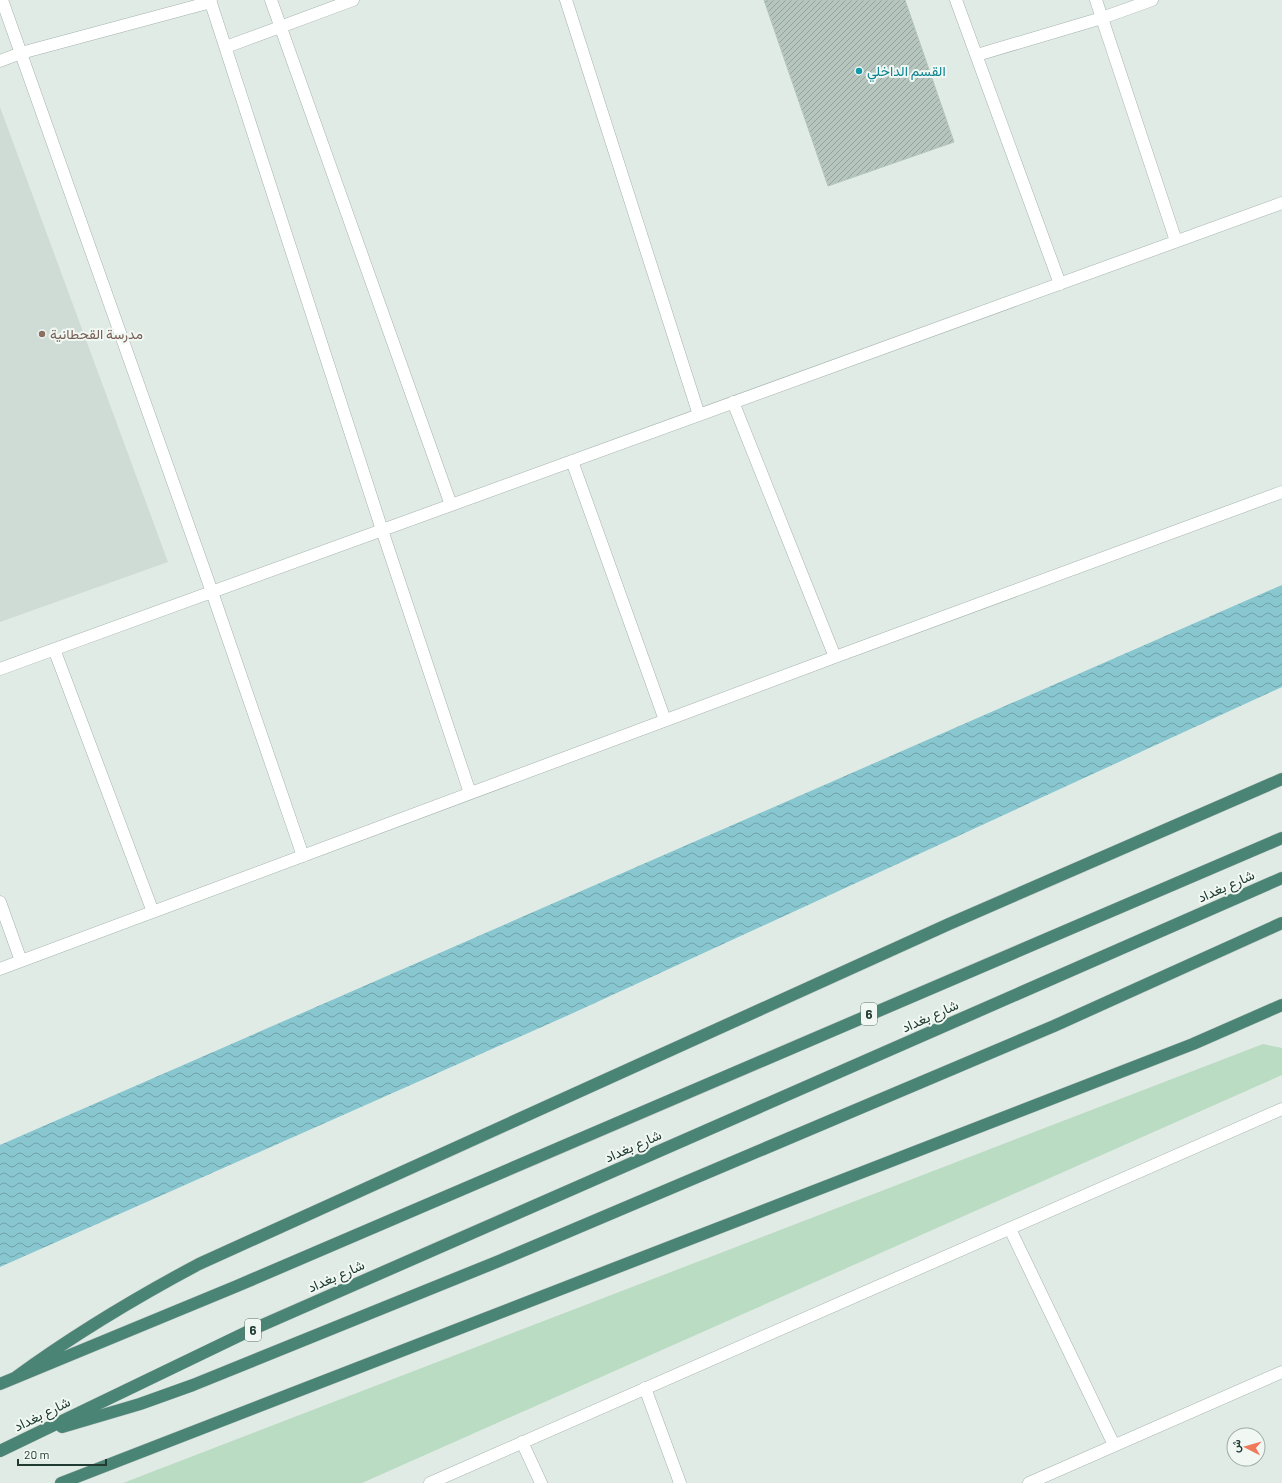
<svg xmlns="http://www.w3.org/2000/svg" width="1282" height="1483" font-family="Barlow,Vazirmatn,sans-serif">
	<defs>
		<pattern id="water-waves" width="16" height="10" patternUnits="userSpaceOnUse"><rect width="16" height="10" fill="#89c7d0"/><path d="M0 5q4-4 8 0t8 0" fill="none" stroke="#70a3a9"/></pattern>
		<pattern id="building-hatch" width="6" height="6" patternUnits="userSpaceOnUse"><rect width="6" height="6" fill="#b6c6bf"/><path d="M-1 1l2-2M0 6l6-6M5 7l2-2" fill="none" stroke="#94a29c"/></pattern>
	</defs>
	<rect width="100%" height="100%" fill="#e1ebe6"/>
	<!-- built -->
	<path fill="#cfdbd5" d="M 0,107 L 168,562 L 0,622 Z"/>
	<!-- green -->
	<path fill="#badcc2" d="M 1263,1044 L 1282,1048 L 1282,1075 L 362,1483 L 123,1483 Z"/>
	<!-- water -->
	<path fill="url(#water-waves)" d="M 1282,585 L 1282,687 L 571,1014 L 0,1267 L 0,1145 Z"/>
	<!-- building -->
	<path fill="url(#building-hatch)" stroke="#b3c5bd" d="M 764,0 L 905,0 L 954,142 L 828,186 Z"/>
	<g fill="none" stroke-linecap="round" stroke-linejoin="round">
		<defs>
			<path id="minor" d="M 2,0 L 212,592 L 303,856
				M 210,0 L 382,530 L 470,793
				M 271,0 L 451,505
				M 566,0 L 699,415
				M 956,0 L 1060,284
				M 1096,0 L 1176,241
				M 226,47 L 353,0
				M 977,55 L 1102,18 L 1152,0
				M 0,61 L 21,53 L 211,2
				M 733,402 L 835,657
				M 572,461 L 665,720
				M 54,649 L 153,912
				M 0,669 L 1282,203
				M 0,902 L 21,961
				M 0,969 L 835,657 L 1282,492
				M 1010,1229 L 1114,1445
				M 645,1388 L 680,1483
				M 522,1442 L 541,1483
				M 430,1483 L 1282,1109
				M 1029,1483 L 1282,1372"/>
			<path id="trunk" d="M 16,1377 C 75,1334 135,1298 199,1264 L 949,924 L 1282,779
				M 0,1384 L 237,1286 L 1282,838
				M 62,1427 L 140,1404 L 193,1385 L 499,1261 L 1054,1026 L 1282,923
				M 0,1451 L 251,1330 L 1282,878
				M 61,1483 L 1193,1044 L 1282,1005"/>
		</defs>
		<!-- minor casing -->
		<use href="#minor" stroke="#a4b3ad" stroke-width="13"/>
		<!-- trunk casing -->
		<use href="#trunk" stroke="#c1c8c6" stroke-width="13"/>
		<!-- minor -->
		<use href="#minor" stroke="#fff" stroke-width="12"/>
		<!-- trunk -->
		<use href="#trunk" stroke="#4a8474" stroke-width="12"/>
	</g>
	<!-- markers -->
	<circle fill="#0f9aa8" stroke="#f1f8f4" stroke-width="1.5" cx="859" cy="71" r="4"/>
	<circle fill="#8d6e63" stroke="#f1f8f4" stroke-width="1.5" cx="42" cy="334" r="4"/>
	<g text-anchor="middle" stroke-width="4" stroke-linejoin="round" paint-order="stroke">
		<!-- shield labels -->
		<g fill="#f1f8f4" stroke="#5f746d" stroke-width="1">
			<rect x="861" y="1003" width="16" height="22" rx="3"/>
			<rect x="245" y="1319" width="16" height="22" rx="3"/>
		</g>
		<g font-size="13" font-weight="bold" fill="#213b33">
			<text x="869" y="1019">6</text>
			<text x="253" y="1335">6</text>
		</g>
		<!-- culture labels -->
		<g font-size="14" fill="#0d838f" stroke="#f1f8f4" text-anchor="start">
			<text x="867" y="76">القسم الداخلي</text>
		</g>
		<!-- education labels -->
		<g font-size="14" fill="#785e54" stroke="#f1f8f4" text-anchor="start">
			<text x="50" y="339">مدرسة القحطانية</text>
		</g>
		<!-- street labels -->
		<g font-size="14" fill="#213b33" stroke="#f1f8f4">
			<text transform="translate(1226 886) rotate(-24)" y="5">شارع بغداد</text>
			<text transform="translate(930 1016) rotate(-24)" y="5">شارع بغداد</text>
			<text transform="translate(633 1146) rotate(-24)" y="5">شارع بغداد</text>
			<text transform="translate(336 1276) rotate(-24)" y="5">شارع بغداد</text>
			<text transform="translate(42 1414) rotate(-26)" y="5">شارع بغداد</text>
		</g>
	</g>
	<!-- north arrow -->
	<g transform="translate(1246 1447) rotate(276)"><circle r="19" fill="#f1f8f4" stroke="#9eaca7"/>
	<path d="M0-3L7 15L0 10L-7 15Z" fill="#f0795a"/>
	<text y="-6" font-size="11" font-weight="bold" text-anchor="middle" fill="#213b33">ش</text>
	</g>
	<!-- scale -->
	<path d="M18 1459v6h88v-6" fill="none" stroke="#213b33" stroke-width="2"/>
	<text x="24" y="1459" font-size="12" fill="#213b33" stroke="#f1f8f4" stroke-width="3" paint-order="stroke">20 m</text>
</svg>
